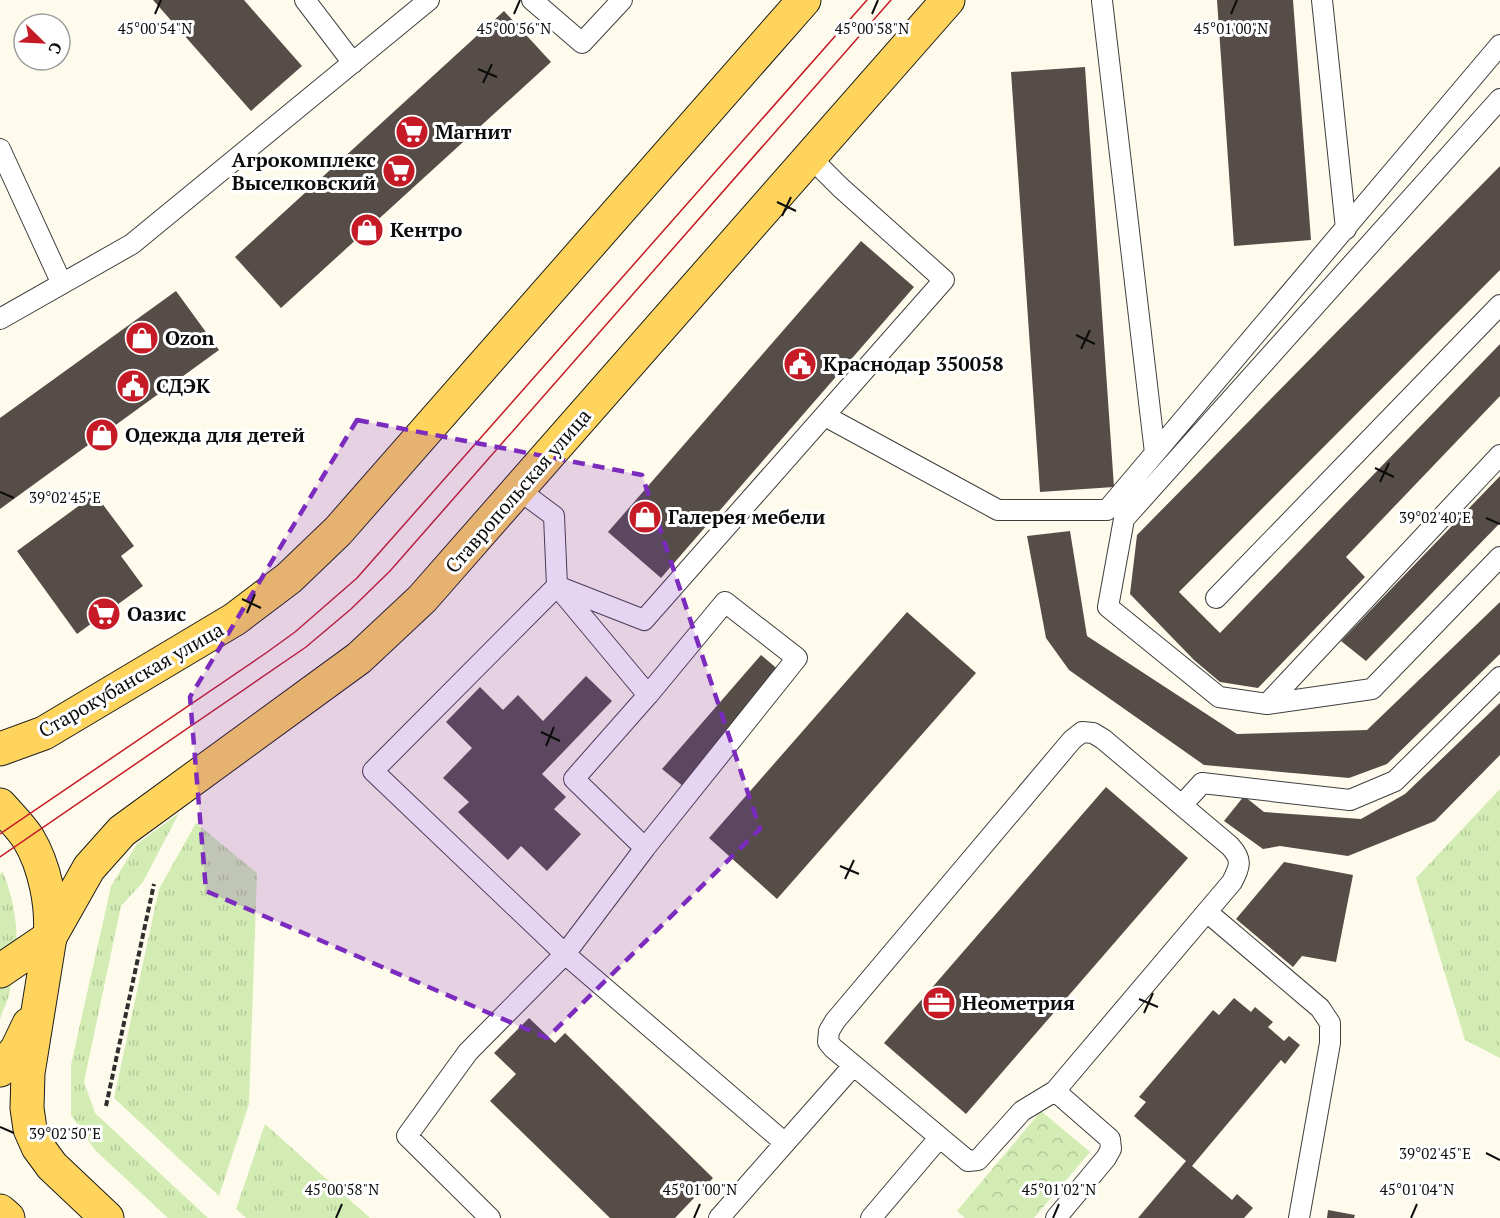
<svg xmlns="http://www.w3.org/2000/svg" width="1500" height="1218" font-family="'PT Serif',serif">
	<defs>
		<pattern id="grass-tufts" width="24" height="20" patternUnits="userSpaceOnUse" patternTransform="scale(1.5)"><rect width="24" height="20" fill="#d2ecb3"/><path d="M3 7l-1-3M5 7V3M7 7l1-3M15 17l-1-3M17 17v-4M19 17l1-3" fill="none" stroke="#b3c999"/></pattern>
		<pattern id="park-crowns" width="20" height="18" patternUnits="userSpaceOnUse" patternTransform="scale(1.5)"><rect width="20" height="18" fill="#d2ecb3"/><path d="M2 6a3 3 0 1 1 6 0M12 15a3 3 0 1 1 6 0" fill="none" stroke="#b3c999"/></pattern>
	</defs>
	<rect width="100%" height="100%" fill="#fffbec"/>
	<!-- grass -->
	<path fill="url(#grass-tufts)" d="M 1500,789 L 1500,1058 L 1465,1040 L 1416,878 Z
		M 179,813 L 143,882 L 121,906 L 84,1082 L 95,1113 L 208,1218 L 168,1218 L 95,1150 L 71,1115 L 71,1065 L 111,886 L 137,844 Z
		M 196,823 L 257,873 L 249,1104 L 219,1196 L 114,1098 L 159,889 Z
		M 3,872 C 13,899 18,922 16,951 L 0,961 L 0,874 Z
		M 13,974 L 9,995 L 0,1019 L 0,983 Z
		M 265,1124 L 370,1218 L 246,1218 L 236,1209 Z"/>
	<!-- park -->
	<path fill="url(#park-crowns)" d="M 1041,1111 L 1090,1152 L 1034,1218 L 965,1218 L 957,1211 Z"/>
	<!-- building -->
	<path fill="#564d48" d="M 153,0 L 244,0 L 302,66 L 251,111 Z
		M 1217,0 L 1293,0 L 1311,240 L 1234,246 Z
		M 504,11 L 551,62 L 281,308 L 235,257 Z
		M 1085,67 L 1114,487 L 1040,492 L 1011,72 Z
		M 1500,166 L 1500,270 L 1179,592 L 1220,633 L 1500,344 L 1500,396 L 1346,557 L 1365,577 L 1258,688 L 1220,682 L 1194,660 L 1130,594 L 1137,535 Z
		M 861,241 L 914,287 L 661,578 L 608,532 Z
		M 176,291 L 219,350 L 0,509 L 0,418 Z
		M 1500,476 L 1500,523 L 1366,661 L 1341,641 Z
		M 95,494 L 134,546 L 121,556 L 143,586 L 77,634 L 17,551 Z
		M 1070,531 L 1087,636 L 1237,734 L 1367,730 L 1500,602 L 1500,654 L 1387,764 L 1349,778 L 1204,765 L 1069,670 L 1046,638 L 1027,536 Z
		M 907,612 L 976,673 L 777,899 L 709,838 Z
		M 761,655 L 781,672 L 683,786 L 662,769 Z
		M 586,676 L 612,701 L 542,774 L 566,797 L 554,809 L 581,834 L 547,871 L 521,846 L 508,860 L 458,812 L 469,802 L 443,778 L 472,748 L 446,722 L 480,687 L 503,710 L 518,695 L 543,721 Z
		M 1500,703 L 1500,755 L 1435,821 L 1348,856 L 1280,846 L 1263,849 L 1224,821 L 1244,796 L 1264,812 L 1361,819 L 1405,794 Z
		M 1106,787 L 1188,858 L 966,1114 L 884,1043 Z
		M 1284,862 L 1353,875 L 1336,962 L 1302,956 L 1293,967 L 1236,919 Z
		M 1234,998 L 1251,1012 L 1255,1007 L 1273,1022 L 1268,1027 L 1284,1041 L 1289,1036 L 1300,1045 L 1285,1064 L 1281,1060 L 1192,1166 L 1232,1200 L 1237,1194 L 1253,1208 L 1244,1218 L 1138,1218 L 1186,1161 L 1134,1116 L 1146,1102 L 1139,1097 L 1213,1010 L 1219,1015 Z
		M 529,1018 L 555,1043 L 565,1033 L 713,1178 L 675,1218 L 610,1218 L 490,1101 L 516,1074 L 494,1053 Z
		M 1328,1210 L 1355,1215 L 1354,1218 L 1327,1218 Z"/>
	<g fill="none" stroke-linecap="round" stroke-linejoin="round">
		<defs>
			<path id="lane" d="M 305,0 L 353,63
				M 532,0 L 582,43 L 622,0
				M 1322,0 L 1346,229
				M 1102,1 L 1155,453
				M 1500,99 L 1124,519 L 1108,607 L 1219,697 L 1267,704 L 1372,689 L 1500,557
				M 0,149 L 62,284
				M 0,319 L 132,244 L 429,0
				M 825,416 L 998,510 L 1107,510 L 1500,45
				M 519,490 L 554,516 L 557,586 L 648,695
				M 1216,598 L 1500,305
				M 1267,704 L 1500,455
				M 1082,732 L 1093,733 L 1103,739 L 1230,846 C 1243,860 1240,866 1232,882 L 1055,1091 L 1022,1111 L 978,1160 L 968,1161 L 833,1048 L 828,1042 L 829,1031 L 835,1021 L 1072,740 Z
				M 1182,805 L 1202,783 L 1350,800 L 1395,781 L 1500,677
				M 1207,912 L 1320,1008 L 1330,1023 L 1330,1043 L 1299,1218
				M 1055,1091 L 1110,1139 L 1111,1149 L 1106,1158 L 1056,1218
				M 785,1143 L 565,954 L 373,771 L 557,586 L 644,620 L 944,280 L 840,187 L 810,157
				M 490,1218 L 407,1136 L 468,1052 L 565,954 L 645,848 L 797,658 L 725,602 L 648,695 L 574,779 L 645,848
				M 719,1218 L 853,1066
				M 871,1218 L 939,1138"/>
			<path id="primary" d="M 0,749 L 44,733 L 235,619 L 289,578 L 338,531 L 804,0
				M 0,805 C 9,815 20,826 28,838 C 45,866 53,906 50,939
				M 0,971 L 50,937
				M 0,1070 L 17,1049 L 29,1024
				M 0,1211 L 8,1218
				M 107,1218 L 52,1166 L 38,1147 L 30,1129 L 27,1108 L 28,1073 L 50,937 L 89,868 L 122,831 L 359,658 L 422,599 L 948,0"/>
		</defs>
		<!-- lane casing -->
		<use href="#lane" stroke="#3f3f3f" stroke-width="22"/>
		<!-- primary casing -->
		<use href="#primary" stroke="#1d1d1d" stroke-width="35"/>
		<!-- path -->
		<path stroke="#2e2e2e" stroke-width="4" stroke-dasharray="6 3" stroke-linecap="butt" d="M 106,1106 L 154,884"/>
		<!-- lane -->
		<use href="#lane" stroke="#fff" stroke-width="20"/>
		<!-- primary -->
		<use href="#primary" stroke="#ffd45c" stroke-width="33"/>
		<!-- tram -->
		<path stroke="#c61b26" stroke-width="1.5" d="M 0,834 L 266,653 L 295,632 L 357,578 L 867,0
			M 0,857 L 306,647 L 351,609 L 390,571 L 891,0"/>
	</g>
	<!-- marked area -->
	<path fill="#7b2cbf" fill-opacity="0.2" stroke="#7b2cbf" stroke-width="4.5" stroke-dasharray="12 8" stroke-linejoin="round" d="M 357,420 L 642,475 L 760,829 L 547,1038 L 206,891 L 190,697 Z"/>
	<!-- ticks -->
	<path fill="none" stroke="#0c0c0c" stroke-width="2" d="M 155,14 L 161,0M 514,14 L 520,0M 872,14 L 878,0M 1231,14 L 1237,0M 478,69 L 497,77M 483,83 L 492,64M 777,202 L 796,211M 782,216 L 791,197M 1076,335 L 1095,344M 1081,349 L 1090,330M 1375,468 L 1394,477M 1380,482 L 1389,463M 0,492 L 14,498M 1486,518 L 1500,524M 242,599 L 261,608M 247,613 L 255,594M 541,732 L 560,741M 546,746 L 554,727M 840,866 L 859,874M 845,879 L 854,860M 1139,999 L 1158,1007M 1144,1013 L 1153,993M 0,1127 L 14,1133M 1486,1153 L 1500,1160M 336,1218 L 342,1204M 694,1218 L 700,1204M 1053,1218 L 1059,1204M 1411,1218 L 1417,1204"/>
	<!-- icons -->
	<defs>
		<symbol id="supermarket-disc" viewBox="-11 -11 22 22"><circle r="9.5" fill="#c61b26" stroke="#fff"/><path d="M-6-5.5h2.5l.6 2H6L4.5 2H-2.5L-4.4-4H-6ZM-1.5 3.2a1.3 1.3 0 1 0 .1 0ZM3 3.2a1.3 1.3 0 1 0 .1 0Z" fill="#fff"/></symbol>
		<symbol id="shop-disc" viewBox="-11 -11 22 22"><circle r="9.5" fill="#c61b26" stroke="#fff"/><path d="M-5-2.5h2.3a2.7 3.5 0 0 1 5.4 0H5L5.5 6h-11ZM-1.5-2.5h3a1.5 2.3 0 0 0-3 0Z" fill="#fff"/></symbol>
		<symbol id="civic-disc" viewBox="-11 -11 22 22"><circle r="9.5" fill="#c61b26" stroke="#fff"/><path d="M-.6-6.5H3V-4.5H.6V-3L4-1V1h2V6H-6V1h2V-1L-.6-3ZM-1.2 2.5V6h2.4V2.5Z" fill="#fff"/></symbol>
		<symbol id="office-disc" viewBox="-11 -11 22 22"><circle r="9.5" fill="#c61b26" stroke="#fff"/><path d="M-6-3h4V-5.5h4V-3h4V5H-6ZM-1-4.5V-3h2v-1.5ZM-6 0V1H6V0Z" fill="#fff"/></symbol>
	</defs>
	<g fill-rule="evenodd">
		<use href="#supermarket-disc" x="393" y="113" width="38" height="38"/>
		<use href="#supermarket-disc" x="380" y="152" width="38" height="38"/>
		<use href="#shop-disc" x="348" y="211" width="38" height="38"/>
		<use href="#shop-disc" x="123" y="319" width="38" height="38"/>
		<use href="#civic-disc" x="781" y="345" width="38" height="38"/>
		<use href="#civic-disc" x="114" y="367" width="38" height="38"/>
		<use href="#shop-disc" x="83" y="416" width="38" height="38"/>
		<use href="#shop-disc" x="626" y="498" width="38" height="38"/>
		<use href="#supermarket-disc" x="85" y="595" width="38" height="38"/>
		<use href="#office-disc" x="920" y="984" width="38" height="38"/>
	</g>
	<g text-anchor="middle" stroke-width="6" stroke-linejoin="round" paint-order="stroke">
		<!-- poi labels -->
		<g font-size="20" font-weight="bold" fill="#0c0c0c" stroke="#fff" text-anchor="start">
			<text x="435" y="139">Магнит</text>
			<text x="376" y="167" text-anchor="end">Агрокомплекс<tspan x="376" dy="23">Выселковский</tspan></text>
			<text x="390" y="237">Кентро</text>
			<text x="165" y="345">Ozon</text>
			<text x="823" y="371">Краснодар 350058</text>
			<text x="156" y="393">СДЭК</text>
			<text x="125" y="442">Одежда для детей</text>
			<text x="668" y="524">Галерея мебели</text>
			<text x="127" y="621">Оазис</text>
			<text x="962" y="1010">Неометрия</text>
		</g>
		<!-- street labels -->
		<g font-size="20" fill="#0c0c0c" stroke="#fff">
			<text transform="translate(518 491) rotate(-49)" y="7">Ставропольская улица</text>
			<text transform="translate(131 680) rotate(-30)" y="7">Старокубанская улица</text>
		</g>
	</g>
	<g font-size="15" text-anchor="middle" fill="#0c0c0c" stroke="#fff" stroke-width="6" stroke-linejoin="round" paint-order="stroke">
		<text x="155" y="34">45°00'54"N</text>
		<text x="514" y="34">45°00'56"N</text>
		<text x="872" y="34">45°00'58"N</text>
		<text x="1231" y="34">45°01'00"N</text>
		<text x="65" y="503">39°02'45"E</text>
		<text x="1435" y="523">39°02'40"E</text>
		<text x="65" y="1139">39°02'50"E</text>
		<text x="1435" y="1159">39°02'45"E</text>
		<text x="342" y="1195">45°00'58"N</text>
		<text x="700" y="1195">45°01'00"N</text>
		<text x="1059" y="1195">45°01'02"N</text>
		<text x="1417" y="1195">45°01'04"N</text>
	</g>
	<!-- north arrow -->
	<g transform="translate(42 42) rotate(114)"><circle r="28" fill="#ffffff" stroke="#9e9e9e" stroke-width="1.5"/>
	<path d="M0-4.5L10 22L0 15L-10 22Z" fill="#c61b26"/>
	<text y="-9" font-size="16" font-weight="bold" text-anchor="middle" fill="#0c0c0c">С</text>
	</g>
</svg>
